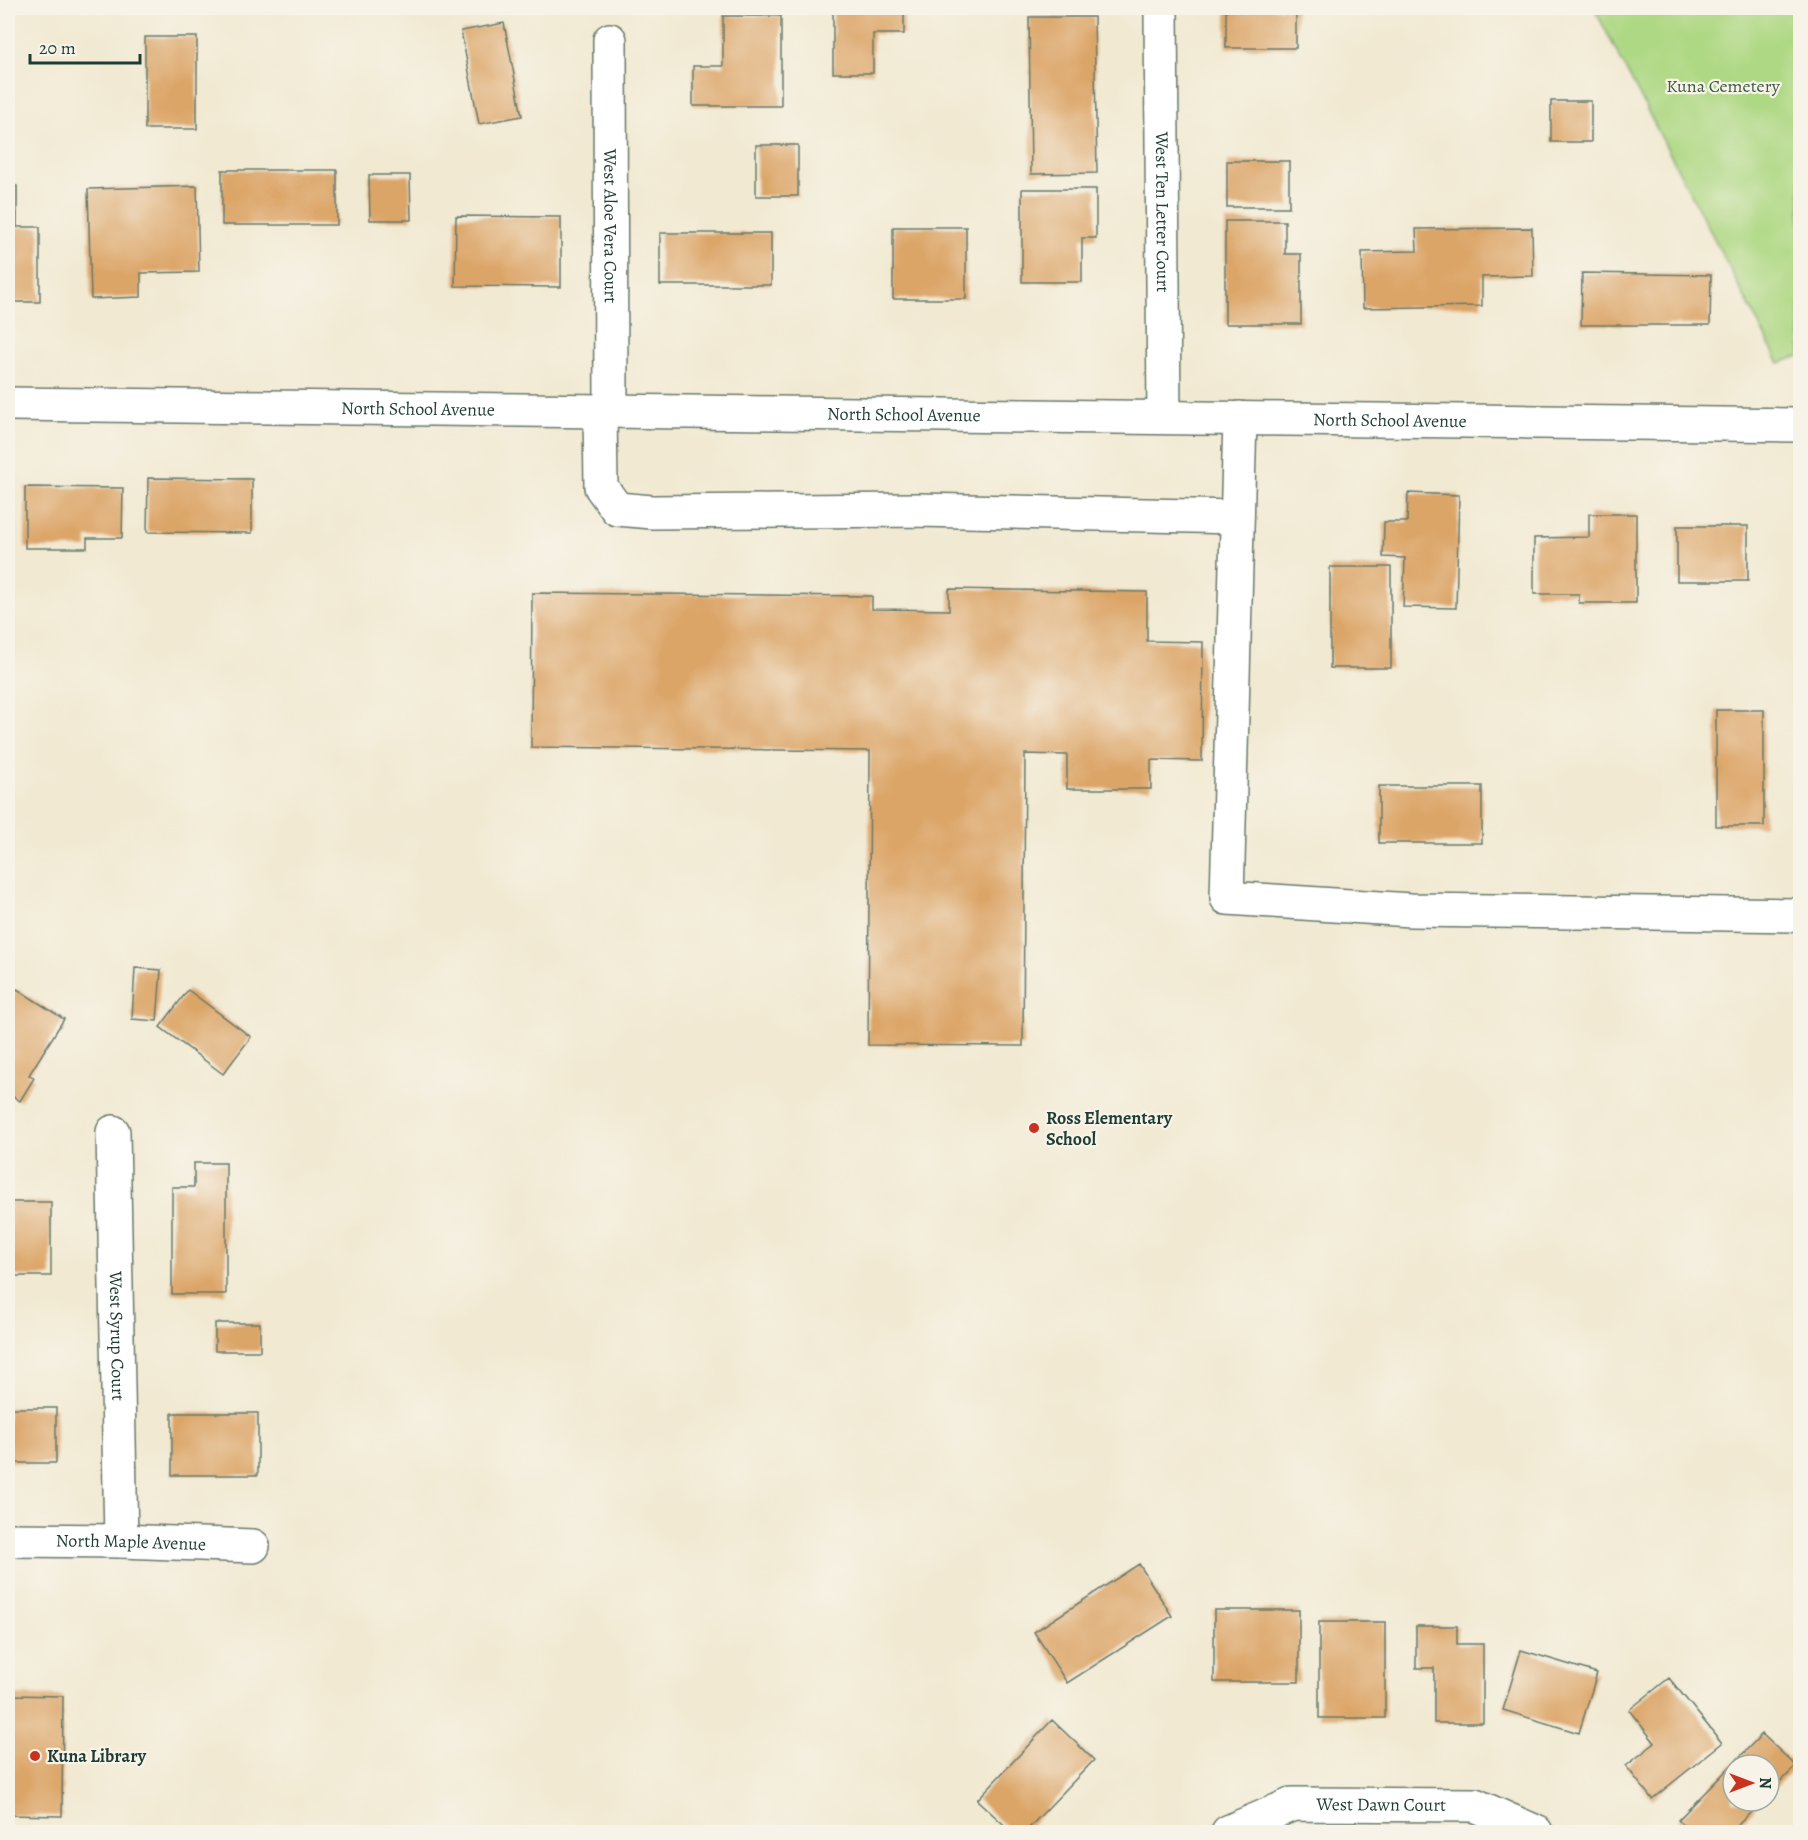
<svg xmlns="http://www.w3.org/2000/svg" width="1808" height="1840" font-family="Alegreya,serif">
	<rect width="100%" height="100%" fill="#f7f3e8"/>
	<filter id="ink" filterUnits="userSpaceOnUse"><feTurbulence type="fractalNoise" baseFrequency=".0167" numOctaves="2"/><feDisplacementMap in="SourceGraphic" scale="12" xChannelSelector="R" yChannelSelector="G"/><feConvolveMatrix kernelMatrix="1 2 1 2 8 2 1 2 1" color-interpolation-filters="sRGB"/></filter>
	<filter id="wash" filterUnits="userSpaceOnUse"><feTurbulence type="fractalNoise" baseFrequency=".008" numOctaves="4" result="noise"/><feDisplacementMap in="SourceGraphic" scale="24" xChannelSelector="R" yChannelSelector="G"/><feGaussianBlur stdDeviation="1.35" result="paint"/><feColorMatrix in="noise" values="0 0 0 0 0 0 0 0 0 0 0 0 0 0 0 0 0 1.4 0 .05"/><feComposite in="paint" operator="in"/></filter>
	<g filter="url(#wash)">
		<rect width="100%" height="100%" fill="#f1e9d2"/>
		<!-- green -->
		<path fill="#aed883" stroke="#668a5c" stroke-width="1.5" d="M 1594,8 L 1800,8 L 1800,356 L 1779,363 Z"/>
		<g id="blocks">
			<!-- building -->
			<path fill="#dca568" d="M 833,8 L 904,8 L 904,34 L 873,34 L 873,73 L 833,73 Z
				M 1226,8 L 1296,8 L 1296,48 L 1226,48 Z
				M 723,16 L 781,16 L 781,106 L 693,106 L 693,66 L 723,66 Z
				M 1029,17 L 1094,17 L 1097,173 L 1031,174 Z
				M 504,23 L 522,116 L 479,124 L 461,31 Z
				M 145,37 L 197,37 L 197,129 L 145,129 Z
				M 1551,101 L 1591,101 L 1591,142 L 1551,142 Z
				M 756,145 L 798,145 L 798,196 L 756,196 Z
				M 1227,161 L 1289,161 L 1289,207 L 1227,207 Z
				M 222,170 L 337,170 L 337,225 L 222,225 Z
				M 369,175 L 410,175 L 411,220 L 370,220 Z
				M 8,186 L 17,186 L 17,227 L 40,227 L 40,302 L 8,302 Z
				M 197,186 L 199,272 L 141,273 L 141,297 L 91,299 L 88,189 Z
				M 1022,189 L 1096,189 L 1096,238 L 1082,238 L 1082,282 L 1022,282 Z
				M 456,216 L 561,217 L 561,287 L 455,286 Z
				M 1225,221 L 1285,221 L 1285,254 L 1301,254 L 1301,324 L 1225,324 Z
				M 893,227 L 966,227 L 966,299 L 893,299 Z
				M 1532,228 L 1533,276 L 1482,277 L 1482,306 L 1363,308 L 1362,252 L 1417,251 L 1416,229 Z
				M 660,233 L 771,233 L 771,285 L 660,285 Z
				M 1582,273 L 1711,275 L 1710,325 L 1581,325 Z
				M 148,478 L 252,479 L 252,533 L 147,532 Z
				M 25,487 L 123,488 L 122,538 L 87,538 L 87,548 L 25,548 Z
				M 1408,493 L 1459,495 L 1456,608 L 1403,607 L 1405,558 L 1383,557 L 1384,522 L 1407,522 Z
				M 1589,514 L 1636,514 L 1636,603 L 1579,603 L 1579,594 L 1534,594 L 1534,538 L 1589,537 Z
				M 1677,526 L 1748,526 L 1748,581 L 1677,581 Z
				M 1330,567 L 1391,567 L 1391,668 L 1330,668 Z
				M 949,589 L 1147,592 L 1147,641 L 1203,642 L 1202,761 L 1151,760 L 1151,789 L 1067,789 L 1067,755 L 1025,754 L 1023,1046 L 868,1045 L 870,751 L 531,747 L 532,593 L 872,596 L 872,609 L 949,610 Z
				M 1716,710 L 1764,710 L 1764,826 L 1716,826 Z
				M 1379,786 L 1482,786 L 1482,843 L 1379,843 Z
				M 135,968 L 161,970 L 157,1021 L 132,1019 Z
				M 17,989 L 64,1019 L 29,1075 L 34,1078 L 20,1101 L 8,1093 L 8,1005 Z
				M 188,990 L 251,1037 L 223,1074 L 160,1027 Z
				M 194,1163 L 226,1163 L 226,1294 L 172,1294 L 172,1187 L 194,1187 Z
				M 8,1202 L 51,1202 L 51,1276 L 8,1276 Z
				M 215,1323 L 260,1323 L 260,1351 L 215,1351 Z
				M 8,1408 L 56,1408 L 56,1463 L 8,1463 Z
				M 172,1413 L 258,1413 L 258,1475 L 172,1475 Z
				M 1139,1564 L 1172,1616 L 1067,1683 L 1034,1632 Z
				M 1214,1610 L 1299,1610 L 1299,1682 L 1214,1682 Z
				M 1319,1622 L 1385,1622 L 1385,1718 L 1319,1718 Z
				M 1416,1626 L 1457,1626 L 1457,1644 L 1483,1644 L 1483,1723 L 1434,1723 L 1434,1668 L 1416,1668 Z
				M 1521,1650 L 1597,1673 L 1579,1733 L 1503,1710 Z
				M 1669,1678 L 1722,1743 L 1652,1799 L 1626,1766 L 1655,1743 L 1629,1710 Z
				M 8,1695 L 63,1696 L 62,1816 L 8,1815 Z
				M 1052,1720 L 1094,1760 L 1025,1832 L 1012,1832 L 977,1800 Z
				M 1762,1734 L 1796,1766 L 1769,1794 L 1769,1765 L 1733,1765 L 1733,1801 L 1762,1801 L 1731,1832 L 1691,1832 L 1678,1820 Z"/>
		</g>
	</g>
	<g filter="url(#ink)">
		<use href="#blocks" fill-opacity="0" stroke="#68796b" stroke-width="1.5"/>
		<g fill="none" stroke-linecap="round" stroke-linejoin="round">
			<defs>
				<g id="minor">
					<path id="s1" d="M 1161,8 L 1164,417"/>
					<path id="s2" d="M 610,40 L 611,412"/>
					<path id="s3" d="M 8,404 L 1800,425"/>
					<path d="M 600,412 L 601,487 L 617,509 L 652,512 L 917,510 L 1237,517"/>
					<path d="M 1240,418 L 1227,898 L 1411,910 L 1800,915"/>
					<path id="s4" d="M 113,1132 L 121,1541"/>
					<path id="s5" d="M 8,1540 L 121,1541 L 253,1546"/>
					<path id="s6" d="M 1228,1832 L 1293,1804 L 1475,1805 L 1536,1832"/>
				</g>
			</defs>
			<!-- minor casing -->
			<use href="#minor" stroke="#68796b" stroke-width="36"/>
			<!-- minor -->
			<use href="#minor" stroke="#fff" stroke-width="33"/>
		</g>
	</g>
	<!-- markers -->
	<g fill="#c8321e" stroke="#f7f3e8" stroke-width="2">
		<circle cx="1034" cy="1128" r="6"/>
		<circle cx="35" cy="1756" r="6"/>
	</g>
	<g text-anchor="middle" stroke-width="4.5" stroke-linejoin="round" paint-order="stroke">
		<!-- park labels -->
		<g font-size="18" fill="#3c5c44" stroke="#f7f3e8">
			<text x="1723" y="92">Kuna Cemetery</text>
		</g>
		<!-- street labels -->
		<g font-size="18" fill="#1f3d34" stroke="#f7f3e8">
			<text dy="6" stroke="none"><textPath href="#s1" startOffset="204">West Ten Letter Court</textPath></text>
			<text dy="6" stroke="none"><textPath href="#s2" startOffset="186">West Aloe Vera Court</textPath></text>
			<text dy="6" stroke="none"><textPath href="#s3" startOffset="410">North School Avenue</textPath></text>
			<text dy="6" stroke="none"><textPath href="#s3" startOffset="896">North School Avenue</textPath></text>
			<text dy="6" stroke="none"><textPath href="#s3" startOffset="1382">North School Avenue</textPath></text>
			<text dy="6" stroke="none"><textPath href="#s4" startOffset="204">West Syrup Court</textPath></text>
			<text dy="6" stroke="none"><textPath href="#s5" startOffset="123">North Maple Avenue</textPath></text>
			<text dy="6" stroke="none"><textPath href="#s6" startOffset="159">West Dawn Court</textPath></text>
		</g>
		<!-- poi labels -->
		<g font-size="18" font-weight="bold" fill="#1f3d34" stroke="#f7f3e8" text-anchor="start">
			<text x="1046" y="1124">Ross Elementary<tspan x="1046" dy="21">School</tspan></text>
			<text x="47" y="1762">Kuna Library</text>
		</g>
	</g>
	<!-- margin -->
	<rect width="1808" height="1840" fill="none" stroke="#f7f3e8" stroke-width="30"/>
	<!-- north arrow -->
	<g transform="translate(1751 1783) rotate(90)"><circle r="28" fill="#f7f3e8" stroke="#a1aaa0" stroke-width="1.5"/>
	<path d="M0-4.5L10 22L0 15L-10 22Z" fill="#c8321e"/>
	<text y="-9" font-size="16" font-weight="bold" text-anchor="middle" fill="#1f3d34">N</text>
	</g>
	<!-- scale -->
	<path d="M30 54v9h110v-9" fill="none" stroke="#1f3d34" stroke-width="3"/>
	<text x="39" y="54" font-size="18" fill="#1f3d34" stroke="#f7f3e8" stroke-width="4.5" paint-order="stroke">20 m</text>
</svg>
